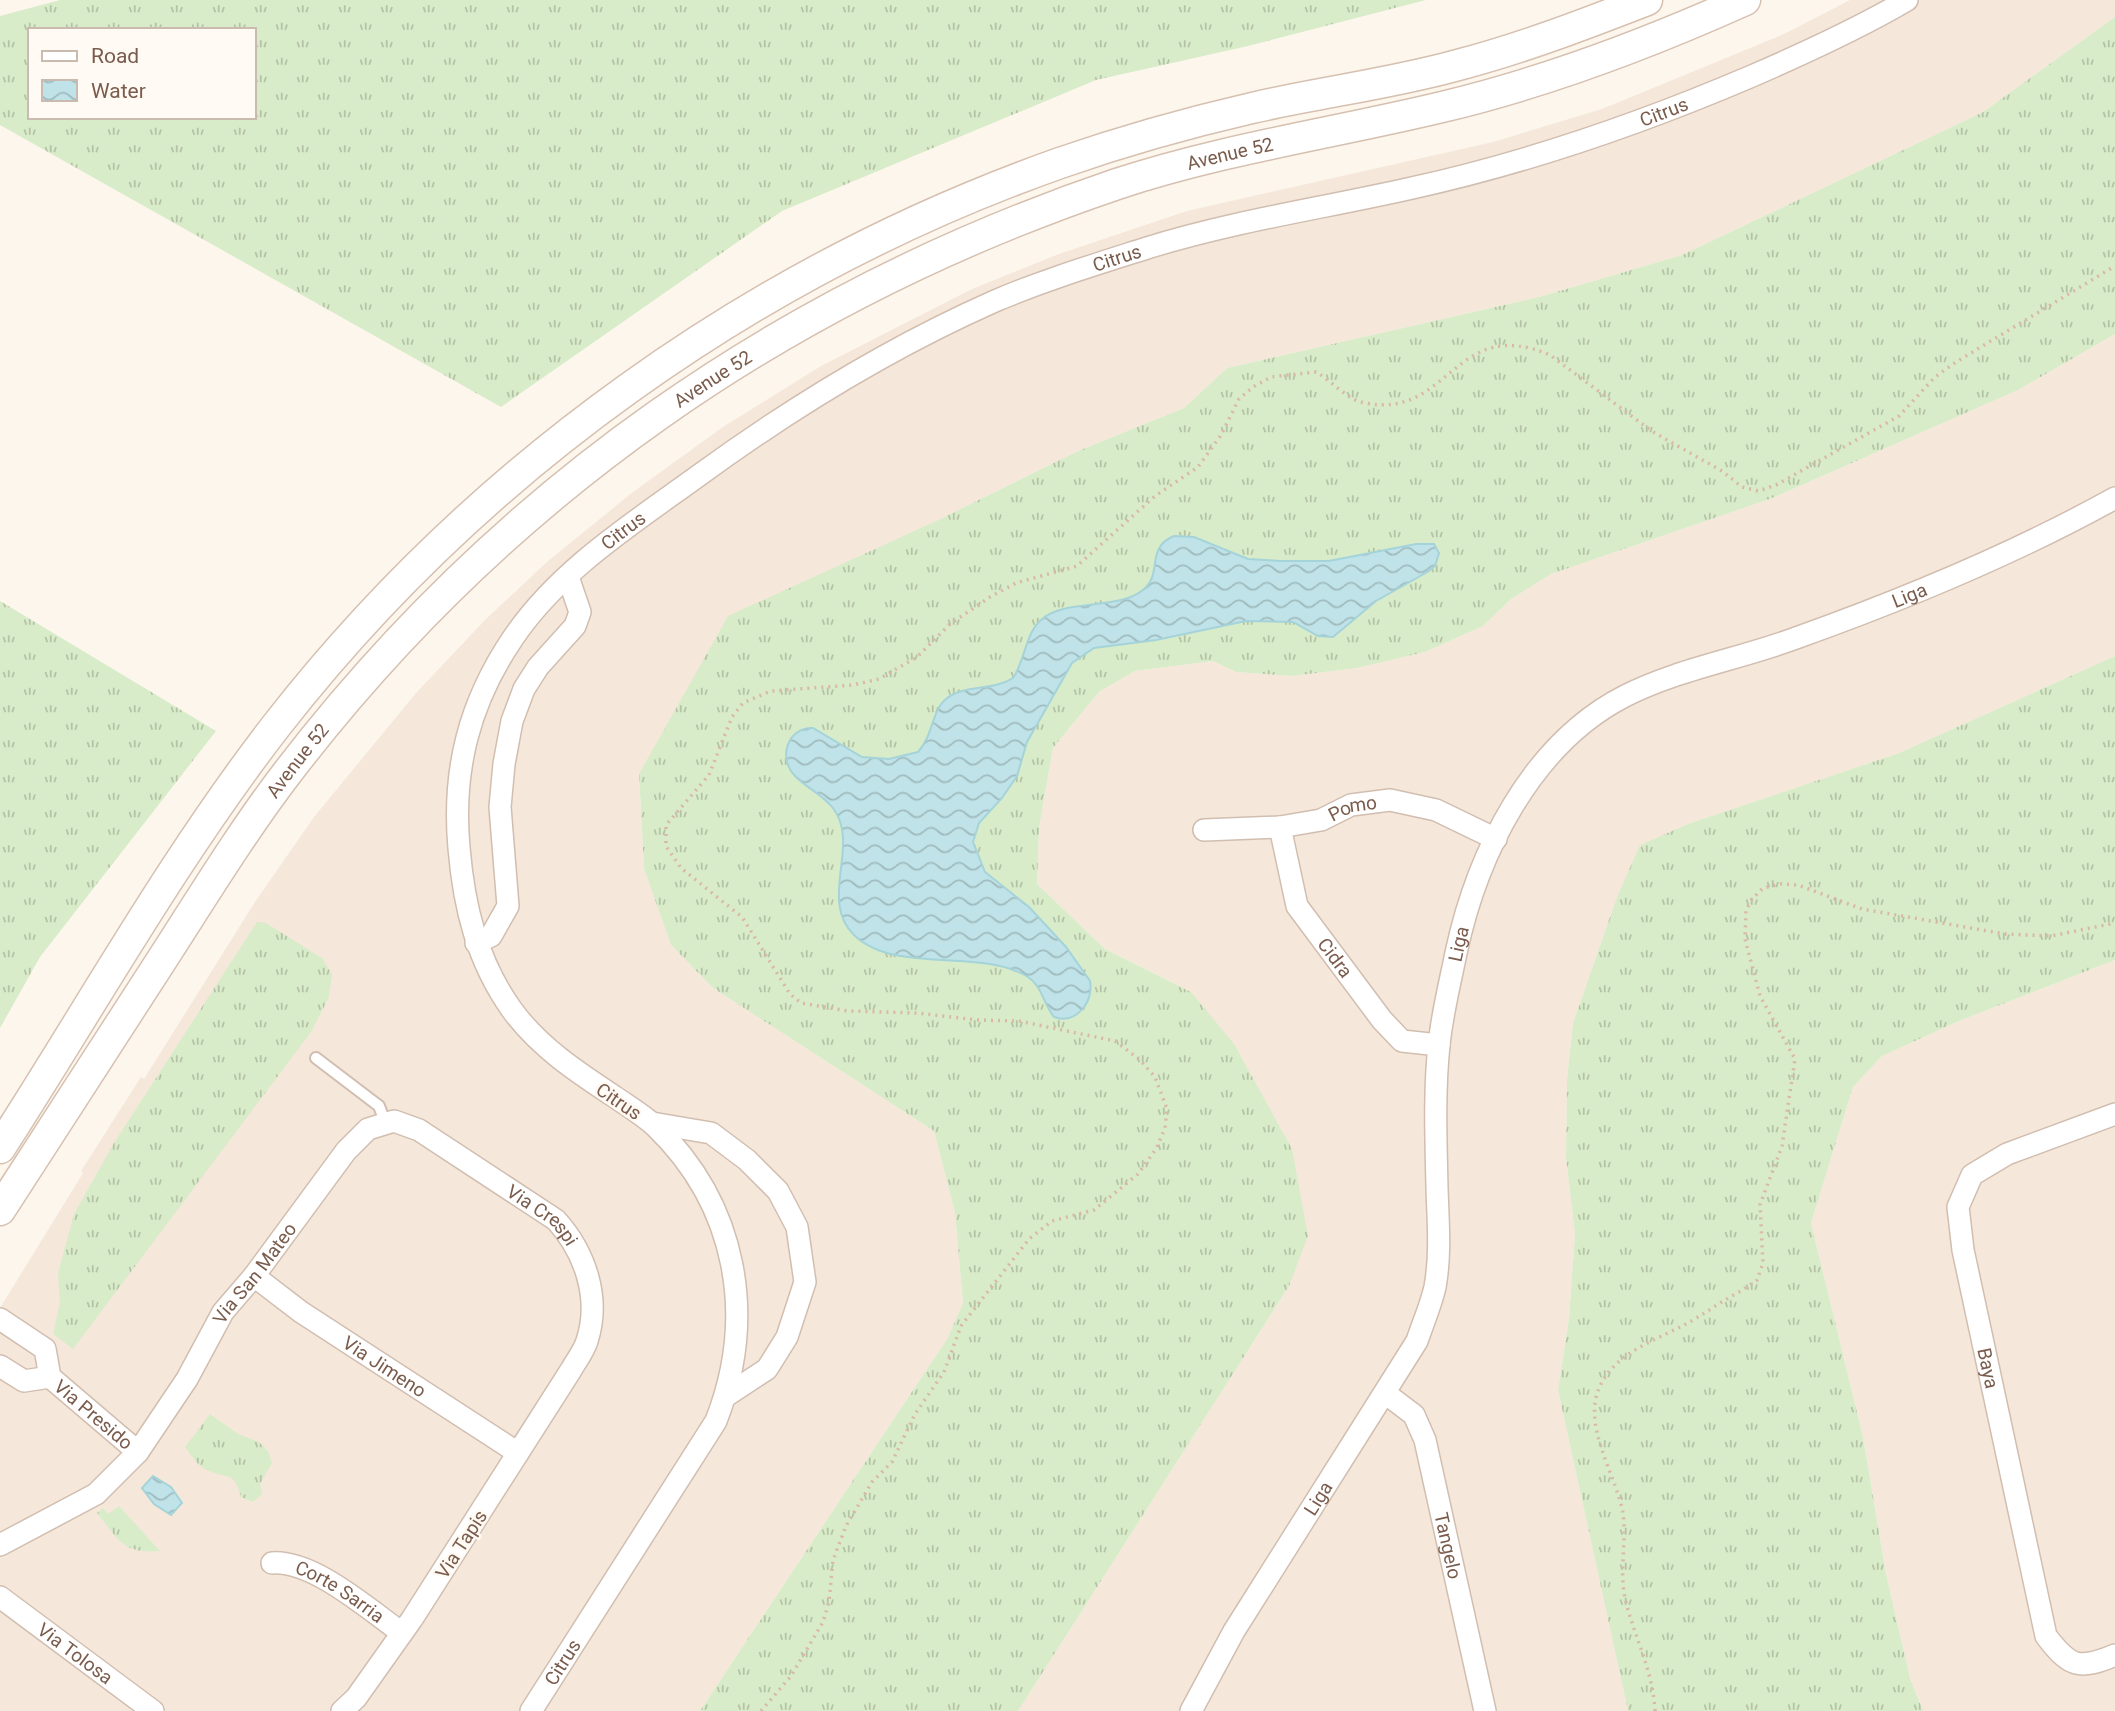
<svg xmlns="http://www.w3.org/2000/svg" width="2115" height="1711" font-family="Roboto,sans-serif">
	<defs>
		<pattern id="grass-tufts" width="24" height="20" patternUnits="userSpaceOnUse" patternTransform="scale(1.75)"><rect width="24" height="20" fill="#d8ecc9"/><path d="M3 7l-1-3M5 7V3M7 7l1-3M15 17l-1-3M17 17v-4M19 17l1-3" fill="none" stroke="#b4c2a5"/></pattern>
		<pattern id="water-waves" width="16" height="10" patternUnits="userSpaceOnUse" patternTransform="scale(1.75)"><rect width="16" height="10" fill="#bfe3e8"/><path d="M0 5q4-4 8 0t8 0" fill="none" stroke="#a0bbbe"/></pattern>
	</defs>
	<rect width="100%" height="100%" fill="#fdf6ec"/>
	<!-- residential -->
	<path fill="#f5e8da" d="M 1850,0 L 2115,0 L 2115,17 L 1983,112 L 1682,255 L 1539,297 L 1227,368 L 1184,408 L 1078,451 L 934,522 L 639,774 L 644,869 L 671,945 L 713,988 L 934,1131 L 955,1213 L 963,1303 L 947,1339 L 700,1711 L 0,1711 L 0,1308 L 83,1173 L 81,1171 L 141,1077 L 144,1079 L 255,902 L 314,817 L 416,693 L 486,619 L 548,561 L 633,492 L 723,427 L 821,366 L 972,289 L 1059,254 L 1187,211 L 1493,142 L 1602,109 L 1784,34 Z
		M 2115,334 L 2115,656 L 1899,753 L 1688,824 L 1641,845 L 1617,897 L 1573,1023 L 1567,1079 L 1566,1158 L 1575,1234 L 1569,1318 L 1558,1390 L 1628,1711 L 1018,1711 L 1289,1286 L 1191,992 L 1105,949 L 1037,884 L 1039,828 L 1053,748 L 1099,692 L 1135,671 L 1213,661 L 1236,672 L 1292,676 L 1357,668 L 1425,652 L 1483,626 L 1511,599 L 1551,574 L 1770,499 L 2018,390 Z
		M 2115,960 L 2115,1711 L 1923,1711 L 1910,1678 L 1886,1574 L 1863,1437 L 1811,1223 L 1853,1087 L 1882,1056 L 1959,1021 Z"/>
	<!-- grass -->
	<path fill="url(#grass-tufts)" fill-rule="evenodd" d="M 60,0 L 1426,0 L 1248,46 L 1096,80 L 782,211 L 501,407 L 0,125 L 0,16 ZM 30,30 L 254,30 L 254,117 L 30,117 Z
		M 2115,17 L 2115,334 L 2018,390 L 1770,499 L 1551,574 L 1511,599 L 1483,626 L 1425,652 L 1357,668 L 1292,676 L 1236,672 L 1213,661 L 1135,671 L 1099,692 L 1053,748 L 1039,828 L 1037,884 L 1105,949 L 1191,992 L 1234,1044 L 1292,1149 L 1308,1236 L 1289,1286 L 1018,1711 L 700,1711 L 947,1339 L 963,1303 L 955,1213 L 934,1131 L 713,988 L 671,945 L 644,869 L 639,774 L 728,616 L 934,522 L 1078,451 L 1184,408 L 1227,368 L 1539,297 L 1682,255 L 1983,112 Z
		M 0,601 L 216,731 L 40,957 L 0,1028 Z
		M 2115,656 L 2115,960 L 1959,1021 L 1882,1056 L 1853,1087 L 1811,1223 L 1863,1437 L 1886,1574 L 1910,1678 L 1923,1711 L 1628,1711 L 1558,1390 L 1569,1318 L 1575,1234 L 1566,1158 L 1567,1079 L 1573,1023 L 1617,897 L 1640,845 L 1688,824 L 1899,753 Z
		M 257,922 L 266,923 L 322,958 L 332,974 L 329,997 L 311,1032 L 73,1349 L 53,1334 L 60,1302 L 58,1273 L 74,1214 L 114,1143 Z
		M 210,1414 L 238,1434 L 259,1442 L 268,1451 L 272,1463 L 260,1484 L 262,1494 L 253,1502 L 241,1497 C 234,1471 229,1479 209,1471 C 199,1468 191,1455 185,1447 Z
		M 119,1506 L 160,1551 C 122,1554 119,1540 97,1513 L 103,1508 L 108,1514 Z"/>
	<!-- water -->
	<path fill="url(#water-waves)" stroke="#a5d3da" stroke-width="2" d="M 1174,536 L 1194,537 L 1248,559 L 1280,561 L 1329,561 L 1416,544 L 1434,544 L 1439,553 L 1435,566 L 1429,571 L 1376,601 L 1333,637 L 1318,636 L 1293,622 L 1246,621 L 1156,640 L 1094,648 L 1072,663 L 1027,742 L 1017,776 L 1002,798 L 979,823 L 973,842 L 985,872 L 1029,907 L 1066,947 L 1090,981 C 1094,1002 1076,1025 1054,1017 C 1044,1005 1042,986 1028,977 C 980,947 895,975 854,935 C 818,900 861,845 833,808 C 823,795 807,788 796,777 C 777,759 787,727 813,728 L 862,757 L 889,759 L 918,752 C 933,736 932,710 946,699 C 964,684 993,691 1013,678 C 1025,661 1025,634 1041,620 C 1064,598 1120,611 1144,589 C 1163,573 1145,548 1174,536 Z
		M 153,1476 L 171,1487 L 182,1503 L 171,1515 L 154,1504 L 142,1488 Z"/>
	<g fill="none" stroke-linecap="round" stroke-linejoin="round">
		<defs>
			<path id="lane" d="M 316,1058 L 379,1106 L 386,1124"/>
			<g id="street">
				<path id="s1" d="M 1280,827 L 1297,906 L 1382,1020 L 1402,1041 L 1439,1045"/>
				<path id="s2" d="M 1204,830 L 1280,827 L 1321,820 L 1351,805 L 1390,800 L 1436,810 L 1496,839"/>
				<path d="M 476,943 L 491,936 L 508,906 L 500,807 L 504,764 L 512,721 L 524,689 L 538,667 L 575,626 L 580,612 L 568,577"/>
				<path id="s3" d="M 2115,1114 L 2007,1154 L 1972,1175 L 1958,1207 L 1963,1250 L 2046,1636 C 2069,1666 2078,1671 2115,1655"/>
				<path d="M 652,1123 L 711,1133 L 747,1160 L 778,1191 L 797,1227 L 805,1282 L 787,1337 L 767,1369 L 726,1396"/>
				<path id="s4" d="M 254,1276 L 301,1312 L 518,1453"/>
				<path id="s5" d="M 0,1319 L 45,1349 L 50,1377 L 138,1452"/>
				<path d="M 0,1366 L 24,1381 L 50,1377"/>
				<path id="s6" d="M 1385,1393 L 1414,1415 L 1425,1440 L 1485,1711"/>
				<path id="s7" d="M 0,1545 L 96,1494 L 138,1452 L 187,1379 L 223,1312 L 254,1276 L 346,1151 L 368,1129 L 394,1121 L 419,1130 L 556,1220 C 585,1252 601,1298 587,1341 C 584,1351 576,1361 571,1370 L 412,1619 L 356,1698 L 342,1711"/>
				<path id="s8" d="M 272,1563 C 313,1560 368,1609 402,1633"/>
				<path id="s9" d="M 0,1597 L 153,1711"/>
				<path id="s10" d="M 531,1711 L 716,1421 C 757,1316 737,1205 655,1126 C 643,1115 628,1106 615,1097 C 577,1072 539,1047 512,1010 C 477,961 464,907 459,848 C 452,770 469,703 513,638 C 559,570 632,524 698,476 C 790,409 891,347 995,301 C 1044,280 1097,264 1147,248 C 1233,221 1324,208 1412,188 C 1530,162 1642,123 1752,76 C 1805,53 1858,29 1907,0"/>
				<path id="s11" d="M 1191,1711 L 1234,1631 L 1417,1341 C 1423,1323 1431,1305 1435,1287 C 1441,1254 1438,1221 1437,1188 C 1436,1141 1434,1092 1439,1045 C 1442,1014 1450,983 1456,953 C 1477,854 1531,744 1625,696 C 1678,669 1740,659 1796,638 C 1905,599 2014,554 2115,498"/>
			</g>
			<g id="secondary">
				<path d="M 0,1148 C 91,1007 173,859 276,726 C 476,469 754,271 1060,163 C 1123,141 1187,123 1252,108 C 1321,92 1390,84 1458,65 C 1523,48 1585,24 1647,0"/>
				<path id="s12" d="M 0,1210 C 54,1126 109,1042 163,958 C 203,896 242,832 287,773 C 502,492 783,297 1117,184 C 1223,149 1334,133 1442,107 C 1547,82 1647,44 1745,0"/>
			</g>
		</defs>
		<!-- lane casing -->
		<use href="#lane" stroke="#d1beb0" stroke-width="14"/>
		<!-- street casing -->
		<use href="#street" stroke="#d1beb0" stroke-width="24"/>
		<!-- secondary casing -->
		<use href="#secondary" stroke="#d6c0b0" stroke-width="33"/>
		<!-- path -->
		<path stroke="#d9b8a5" stroke-width="3.5" stroke-dasharray="2 5" stroke-linecap="butt" d="M 761,1711 L 791,1676 L 823,1622 L 829,1602 L 833,1560 L 846,1526 L 872,1482 L 892,1462 L 915,1414 L 944,1372 L 961,1326 L 1029,1239 L 1052,1221 L 1094,1210 L 1138,1174 L 1156,1149 L 1165,1128 L 1167,1109 L 1155,1077 L 1139,1059 L 1115,1041 L 1019,1021 L 977,1020 L 917,1013 L 848,1011 L 801,1003 L 790,994 L 742,917 L 681,868 L 666,846 L 666,825 L 709,775 L 732,717 L 743,703 L 771,691 L 853,685 L 879,679 L 917,657 L 950,624 L 990,597 L 1016,583 L 1077,566 L 1155,496 L 1198,467 L 1221,435 L 1239,399 L 1253,387 L 1271,377 L 1316,372 C 1332,381 1347,400 1365,403 C 1450,420 1454,314 1550,355 L 1653,432 L 1722,471 L 1742,487 L 1758,491 L 1776,485 L 1899,416 L 1935,377 L 1956,362 L 2115,266
			M 1655,1711 C 1653,1670 1634,1637 1625,1598 C 1619,1569 1627,1542 1623,1513 C 1616,1474 1580,1423 1601,1384 C 1617,1353 1653,1341 1682,1326 C 1702,1316 1721,1301 1741,1291 L 1757,1280 L 1763,1263 L 1760,1205 L 1782,1146 L 1795,1059 L 1760,996 L 1745,939 L 1746,910 L 1752,899 L 1763,888 L 1781,884 L 1798,885 L 1862,909 L 2005,934 L 2051,936 L 2115,923"/>
		<!-- lane -->
		<use href="#lane" stroke="#fff" stroke-width="10"/>
		<!-- street -->
		<use href="#street" stroke="#fff" stroke-width="21"/>
		<!-- secondary -->
		<use href="#secondary" stroke="#fff" stroke-width="30"/>
	</g>
	<g text-anchor="middle" stroke-width="5" stroke-linejoin="round" paint-order="stroke">
		<!-- street labels -->
		<g font-size="19" fill="#7a5c4d" stroke="#fffaf3">
			<text dy="7" stroke="none"><textPath href="#s10" startOffset="2532">Citrus</textPath></text>
			<text dy="7" stroke="none"><textPath href="#s12" startOffset="1673">Avenue 52</textPath></text>
			<text dy="7" stroke="none"><textPath href="#s10" startOffset="1965">Citrus</textPath></text>
			<text dy="7" stroke="none"><textPath href="#s12" startOffset="1106">Avenue 52</textPath></text>
			<text dy="7" stroke="none"><textPath href="#s10" startOffset="1398">Citrus</textPath></text>
			<text dy="7" stroke="none"><textPath href="#s11" startOffset="1446">Liga</textPath></text>
			<text dy="7" stroke="none"><textPath href="#s12" startOffset="539">Avenue 52</textPath></text>
			<text dy="7" stroke="none"><textPath href="#s2" startOffset="152">Pomo</textPath></text>
			<text dy="7" stroke="none"><textPath href="#s11" startOffset="836">Liga</textPath></text>
			<text dy="7" stroke="none"><textPath href="#s1" startOffset="145">Cidra</textPath></text>
			<text transform="translate(619 1101) rotate(34)" y="7">Citrus</text>
			<text dy="7" stroke="none"><textPath href="#s7" startOffset="770">Via Crespi</textPath></text>
			<text dy="7" stroke="none"><textPath href="#s7" startOffset="382">Via San Mateo</textPath></text>
			<text dy="7" stroke="none"><textPath href="#s4" startOffset="159">Via Jimeno</textPath></text>
			<text dy="7" stroke="none"><textPath href="#s3" startOffset="355">Baya</textPath></text>
			<text dy="7" stroke="none"><textPath href="#s5" startOffset="140">Via Presido</textPath></text>
			<text dy="7" stroke="none"><textPath href="#s11" startOffset="248">Liga</textPath></text>
			<text transform="translate(461 1544) rotate(-57)" y="7">Via Tapis</text>
			<text dy="7" stroke="none"><textPath href="#s6" startOffset="172">Tangelo</textPath></text>
			<text dy="7" stroke="none"><textPath href="#s8" startOffset="75">Corte Sarria</textPath></text>
			<text dy="7" stroke="none"><textPath href="#s9" startOffset="94">Via Tolosa</textPath></text>
			<text dy="7" stroke="none"><textPath href="#s10" startOffset="58">Citrus</textPath></text>
		</g>
	</g>
	<!-- legend -->
	<rect x="28" y="28" width="228" height="91" fill="#fffaf3" stroke="#cabbb1" stroke-width="2"/>
	<rect x="42" y="51" width="35" height="10" fill="#ffffff" stroke="#cabbb1" stroke-width="2"/>
	<text x="91" y="63" font-size="21" fill="#7a5c4d">Road</text>
	<rect x="42" y="80" width="35" height="21" fill="url(#water-waves)" stroke="#cabbb1" stroke-width="2"/>
	<text x="91" y="98" font-size="21" fill="#7a5c4d">Water</text>
</svg>
